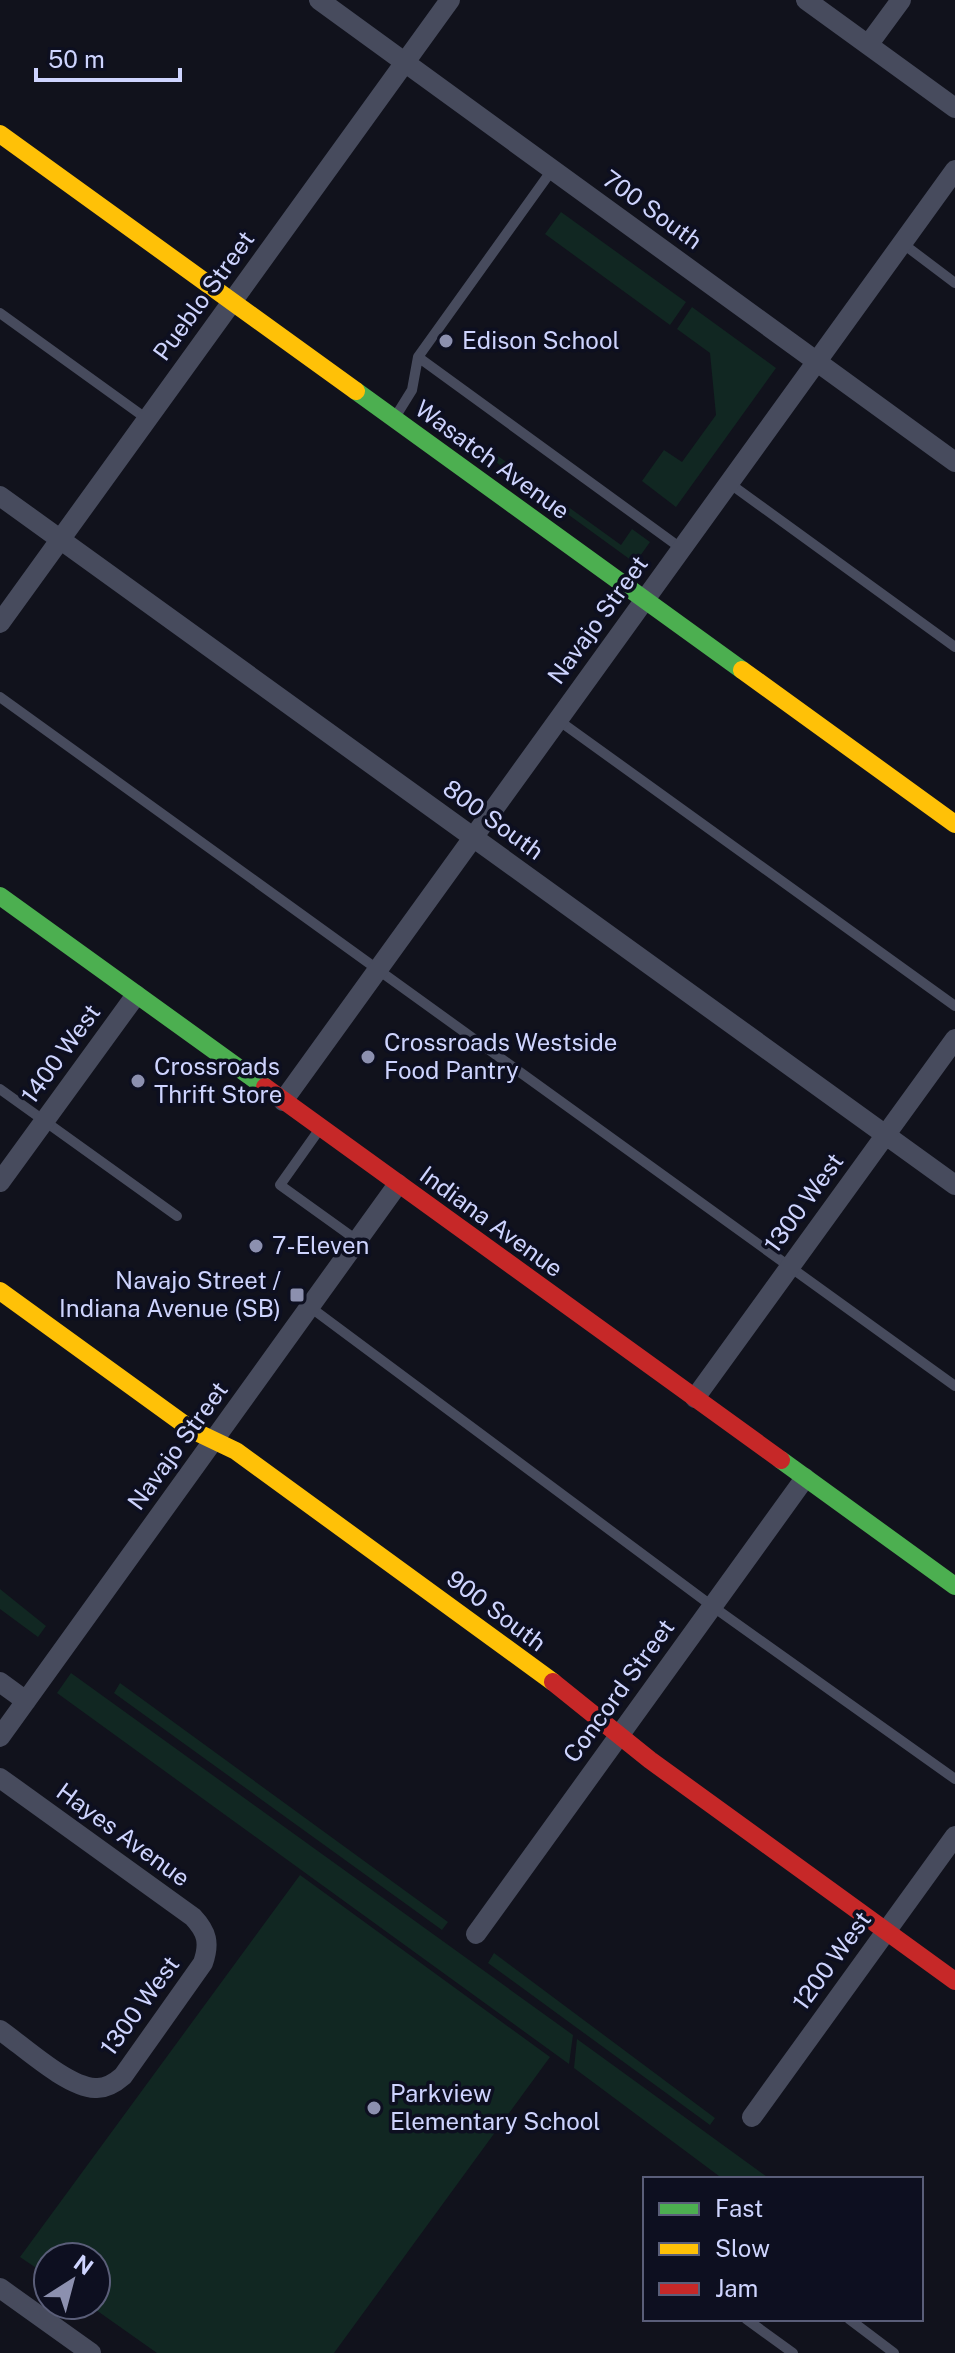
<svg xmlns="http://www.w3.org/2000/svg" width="955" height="2353" font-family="'Public Sans',sans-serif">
	<rect width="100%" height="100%" fill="#11121c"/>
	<!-- green -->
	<path fill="#112722" d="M 561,212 L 686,302 L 670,325 L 545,234 Z
		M 692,307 L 776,368 L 676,507 L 642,481 L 664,450 L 682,462 L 716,415 L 710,353 L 677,329 Z
		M 423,402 L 621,545 L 632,529 L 650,542 L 635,563 L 420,407 Z
		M 0,1589 L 46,1626 L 38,1637 L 0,1609 Z
		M 71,1673 L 573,2035 L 569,2064 L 57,1693 Z
		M 120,1683 L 448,1922 L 442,1930 L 114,1693 Z
		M 300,1875 L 550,2057 L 334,2353 L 157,2353 L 89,2305 L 96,2305 L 96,2257 L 48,2257 L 48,2276 L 20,2257 Z
		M 494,1953 L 715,2118 L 710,2125 L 488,1963 Z
		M 577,2039 L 770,2179 L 723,2179 L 574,2068 Z"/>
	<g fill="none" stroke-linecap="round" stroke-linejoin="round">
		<!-- lane -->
		<path stroke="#474b5d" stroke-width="10" d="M 902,243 L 955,283
			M 0,313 L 147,419
			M 418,357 L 682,549
			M 394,419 L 412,390 L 418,357 L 552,170
			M 729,483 L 955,647
			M 0,697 L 955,1386
			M 558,720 L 955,1006
			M 0,1089 L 177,1216
			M 319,1130 L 280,1185 L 358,1241
			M 310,1307 L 712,1606 L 955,1779
			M 746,2319 L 793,2353
			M 849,2319 L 894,2353"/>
		<!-- street -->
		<path stroke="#474b5d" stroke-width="20" d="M 319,0 L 955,462
			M 806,0 L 955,108
			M 868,45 L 901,0
			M 0,496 L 955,1185
			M 0,623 L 450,0
			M 283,1101 L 955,170
			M 0,1182 L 136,995
			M 695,1398 L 955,1039
			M 0,1682 L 26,1701
			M 0,1737 L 398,1184
			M 0,1778 L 193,1917 C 207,1932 210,1943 203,1963 L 123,2076 C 115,2083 106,2089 95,2088 C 67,2087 23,2046 0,2030
			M 476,1934 L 805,1478
			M 752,2117 L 955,1836
			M 0,2288 L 91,2353"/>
		<!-- fast -->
		<path stroke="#4caf50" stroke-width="18" d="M 356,391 L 742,670
			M 0,896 L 265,1087
			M 781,1460 L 955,1586"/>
		<!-- slow -->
		<path stroke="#ffc107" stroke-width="18" d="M 0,134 L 356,391
			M 742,670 L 955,824
			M 0,1291 L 192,1430 L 236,1451 L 553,1682"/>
		<!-- jam -->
		<path stroke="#c62828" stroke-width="18" d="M 265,1087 L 781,1460
			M 553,1682 L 650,1760 L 955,1981"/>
	</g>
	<!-- markers -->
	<g fill="#8c90af" stroke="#0d0f20" stroke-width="3">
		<circle cx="446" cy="341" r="8"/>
		<circle cx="368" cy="1057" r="8"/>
		<circle cx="138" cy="1081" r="8"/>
		<circle cx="256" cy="1246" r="8"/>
		<rect x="289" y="1287" width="16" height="16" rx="4"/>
		<circle cx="374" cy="2108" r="8"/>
	</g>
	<g text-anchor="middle" stroke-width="7" stroke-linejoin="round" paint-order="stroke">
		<!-- street labels -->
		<g font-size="24" fill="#ced4fe" stroke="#0d0f20">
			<text transform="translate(652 210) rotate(36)" y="8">700 South</text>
			<text transform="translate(204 296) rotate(-54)" y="8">Pueblo Street</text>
			<text transform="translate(492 460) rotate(36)" y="8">Wasatch Avenue</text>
			<text transform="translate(598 620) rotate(-54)" y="8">Navajo Street</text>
			<text transform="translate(493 820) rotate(36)" y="8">800 South</text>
			<text transform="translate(61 1054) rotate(-54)" y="8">1400 West</text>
			<text transform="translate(804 1203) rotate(-54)" y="8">1300 West</text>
			<text transform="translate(491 1222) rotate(36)" y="8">Indiana Avenue</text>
			<text transform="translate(178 1446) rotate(-54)" y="8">Navajo Street</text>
			<text transform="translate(496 1611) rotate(37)" y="8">900 South</text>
			<text transform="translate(619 1691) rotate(-54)" y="8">Concord Street</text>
			<text transform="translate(123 1835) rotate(36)" y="8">Hayes Avenue</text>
			<text transform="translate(832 1961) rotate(-54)" y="8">1200 West</text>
			<text transform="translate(140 2006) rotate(-54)" y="8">1300 West</text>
		</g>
		<!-- poi labels -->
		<g font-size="24" fill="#ced4fe" stroke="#0d0f20" text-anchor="start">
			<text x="462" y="349">Edison School</text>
			<text x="384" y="1051">Crossroads Westside<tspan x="384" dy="28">Food Pantry</tspan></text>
			<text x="154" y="1075">Crossroads<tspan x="154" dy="28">Thrift Store</tspan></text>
			<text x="272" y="1254">7-Eleven</text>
			<text x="281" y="1289" text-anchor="end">Navajo Street /<tspan x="281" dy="28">Indiana Avenue (SB)</tspan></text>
			<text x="390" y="2102">Parkview<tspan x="390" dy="28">Elementary School</tspan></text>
		</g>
	</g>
	<!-- legend -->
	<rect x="643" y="2177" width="280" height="144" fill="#0d0f20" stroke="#5a5e79" stroke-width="2"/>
	<rect x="659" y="2203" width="40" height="12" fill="#4caf50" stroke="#5a5e79" stroke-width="2"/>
	<text x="715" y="2217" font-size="24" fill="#ced4fe">Fast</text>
	<rect x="659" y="2243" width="40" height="12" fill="#ffc107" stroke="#5a5e79" stroke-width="2"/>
	<text x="715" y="2257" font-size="24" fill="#ced4fe">Slow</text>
	<rect x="659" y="2283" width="40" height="12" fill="#c62828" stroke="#5a5e79" stroke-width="2"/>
	<text x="715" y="2297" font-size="24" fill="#ced4fe">Jam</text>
	<!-- north arrow -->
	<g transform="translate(72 2281) rotate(36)"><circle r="38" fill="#0d0f20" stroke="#5a5e79" stroke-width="2"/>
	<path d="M0-6L14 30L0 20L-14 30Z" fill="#8c90af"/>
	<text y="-12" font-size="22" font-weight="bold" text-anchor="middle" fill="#ced4fe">N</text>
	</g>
	<!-- scale -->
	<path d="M36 68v12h144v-12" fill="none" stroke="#ced4fe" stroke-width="4"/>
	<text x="48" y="68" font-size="24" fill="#ced4fe" stroke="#0d0f20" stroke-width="6" paint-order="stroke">50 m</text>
</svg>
